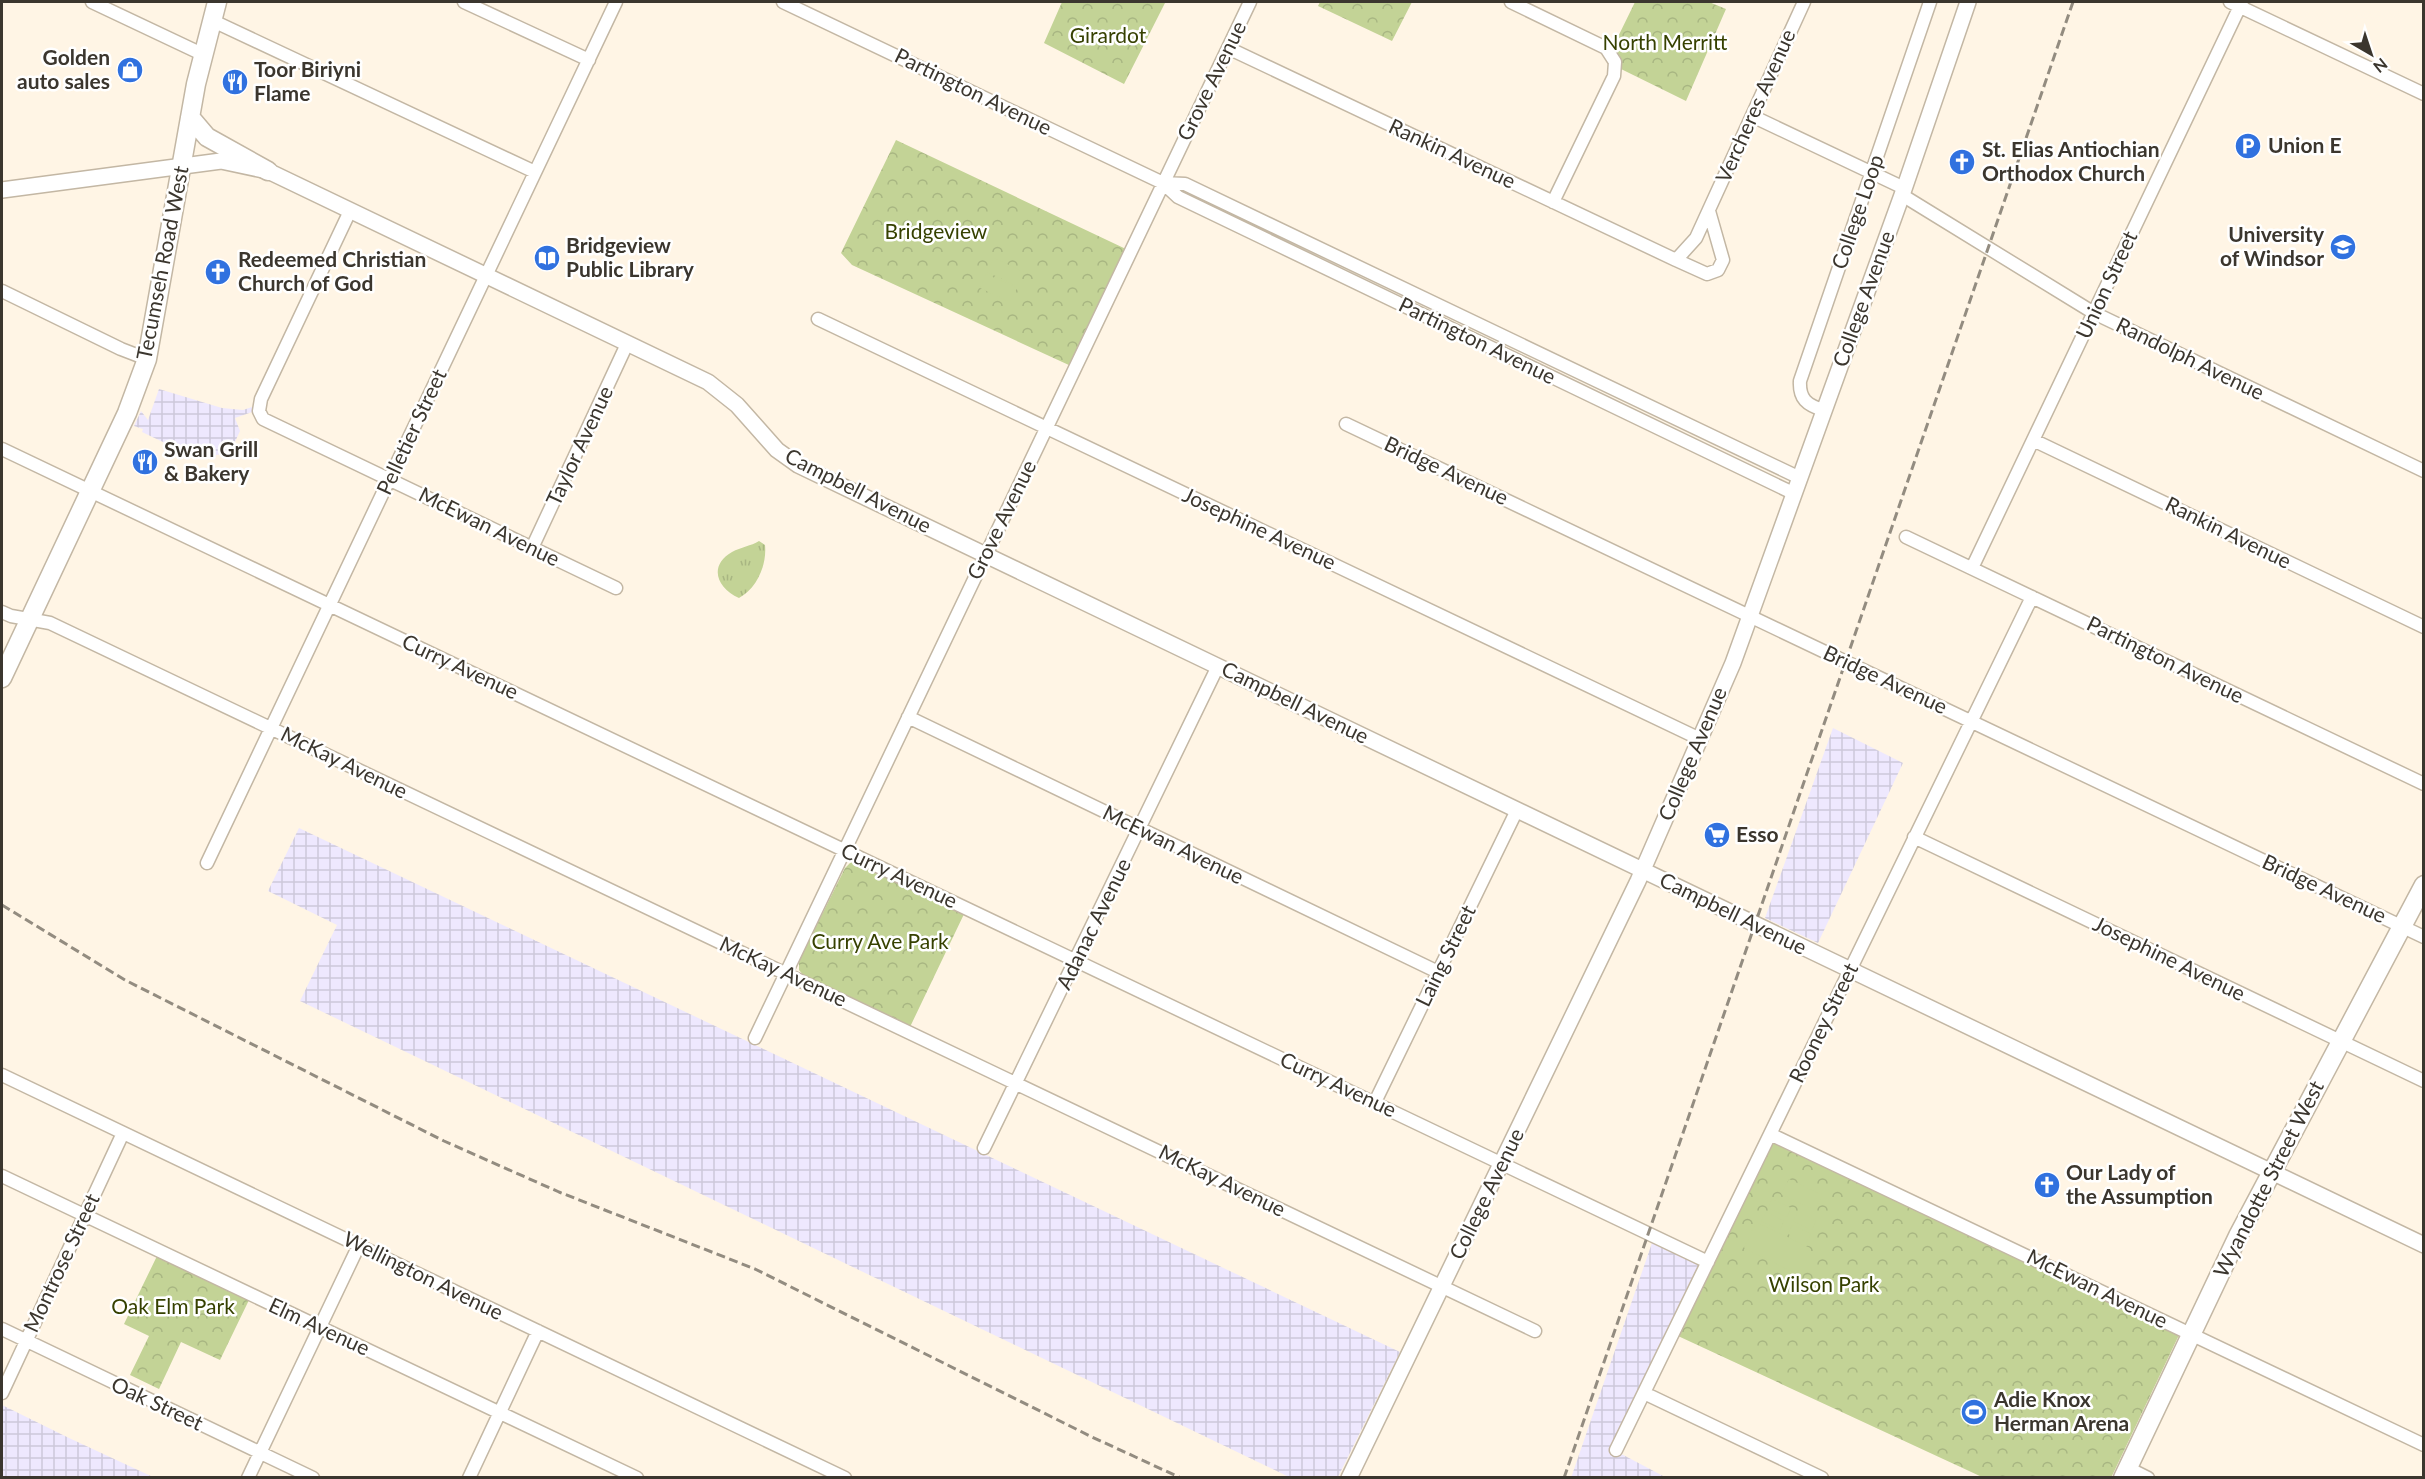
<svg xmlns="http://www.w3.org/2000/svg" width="2425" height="1479" font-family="Lato,sans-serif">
	<defs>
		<pattern id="industrial-grid" width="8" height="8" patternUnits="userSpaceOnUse" patternTransform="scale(1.5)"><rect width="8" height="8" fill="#eee8fe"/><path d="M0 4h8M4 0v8" fill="none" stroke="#cdc8da"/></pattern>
		<pattern id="grass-tufts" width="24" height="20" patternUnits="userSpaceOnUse" patternTransform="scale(1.5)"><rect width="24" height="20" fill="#c3d396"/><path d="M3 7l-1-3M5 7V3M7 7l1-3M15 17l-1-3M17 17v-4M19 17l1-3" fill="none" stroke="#a8b682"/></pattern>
		<pattern id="forest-crowns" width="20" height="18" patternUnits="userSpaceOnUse" patternTransform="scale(1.5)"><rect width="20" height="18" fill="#c3d396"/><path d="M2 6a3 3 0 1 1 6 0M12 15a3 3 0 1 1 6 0" fill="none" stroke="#a8b682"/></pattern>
	</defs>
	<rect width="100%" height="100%" fill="#fff5e5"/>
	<!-- industrial -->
	<path fill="url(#industrial-grid)" d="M 159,389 L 222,408 L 243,410 L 252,407 L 252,412 L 235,418 L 240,431 L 234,444 L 229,453 L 216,455 L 215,458 L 167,444 L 142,432 L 143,429 L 134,426 L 141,411 L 148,420 Z
		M 1833,728 L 1903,763 L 1818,943 L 1765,918 Z
		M 299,828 L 1400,1352 L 1338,1477 L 1289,1477 L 300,1001 L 337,925 L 268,891 Z
		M 1653,1240 L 1700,1263 L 1610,1448 L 1665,1477 L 1571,1478 Z
		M 2,1405 L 69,1438 L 153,1477 L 2,1477 Z"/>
	<!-- grass -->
	<path fill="url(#grass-tufts)" d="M 759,541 L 765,545 C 767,565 757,588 739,598 C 717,588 708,566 732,552 C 741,547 751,546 759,541 Z"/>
	<!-- forest -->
	<path fill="url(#forest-crowns)" d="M 1062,2 L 1165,3 L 1124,84 L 1044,43 Z
		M 1320,2 L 1412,2 L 1392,41 L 1318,6 Z
		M 1635,2 L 1709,2 L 1726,9 L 1686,101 L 1621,69 L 1618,55 L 1613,47 Z
		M 896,140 L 1128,250 L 1071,366 L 852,265 L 841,253 Z
		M 852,861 L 861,862 L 965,912 L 910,1027 L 804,976 L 799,970 L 799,961 L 845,868 Z
		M 1773,1141 L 2179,1335 L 2111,1478 L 1982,1477 L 1678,1336 Z
		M 157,1256 L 249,1300 L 220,1360 L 181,1342 L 159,1389 L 130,1375 L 149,1336 L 124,1324 Z"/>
	<!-- garden -->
	<path fill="#c3d396" d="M 994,258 L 1024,272 L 1017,286 L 987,272 Z
		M 986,274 L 1017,288 L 1010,302 L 980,288 Z
		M 1789,1179 L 1822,1195 L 1815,1210 L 1781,1194 Z
		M 1772,1199 L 1791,1208 L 1787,1217 L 1768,1208 Z
		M 1766,1212 L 1784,1221 L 1780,1230 L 1761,1221 Z
		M 1798,1212 L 1816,1221 L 1812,1230 L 1793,1221 Z
		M 1756,1222 L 1810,1248 L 1797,1274 L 1744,1248 Z
		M 1792,1225 L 1811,1234 L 1806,1243 L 1788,1234 Z"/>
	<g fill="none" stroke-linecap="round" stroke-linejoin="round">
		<defs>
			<path id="minor" d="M 92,2 L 202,54
				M 464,2 L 589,60
				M 783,2 L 1163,183 L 1178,197 L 1795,494
				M 1511,2 L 1606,48 L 1615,62 L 1614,76 L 1553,202
				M 2230,2 L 2424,94
				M 211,20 L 535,172
				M 1228,48 L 1676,260
				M 1752,116 L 1904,188
				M 1163,183 L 1185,184 L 1800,478
				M 1902,195 L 2094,313 L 2424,471
				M 350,211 L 261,399 L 259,411 L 263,419 L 616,588
				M 1709,211 L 1723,260 L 1718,270 L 1707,274 L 1676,260 L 1696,238 L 1804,2
				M 2,291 L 121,349 L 147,359
				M 818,319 L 1700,739
				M 1823,410 C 1807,405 1799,399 1800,381 L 1930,2
				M 1346,424 L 2424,937
				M 2033,440 L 2424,627
				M 2,449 L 1708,1262
				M 1906,537 L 2424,784
				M 532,548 L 627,344
				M 1972,568 L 2242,2
				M 2,612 L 11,616 L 50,623 L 1535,1331
				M 908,717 L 1438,972
				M 1914,837 L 2424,1081
				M 207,863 L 616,2
				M 755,1038 L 1250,2
				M 2,1075 L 845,1478
				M 1375,1102 L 1517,810
				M 1770,1134 L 2424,1445
				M 984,1148 L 1218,666
				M 2,1176 L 637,1478
				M 2,1329 L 313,1478
				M 2,1393 L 123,1133
				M 1644,1393 L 1822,1478
				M 1616,1450 L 2032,597
				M 2128,1468 L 2148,1478
				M 248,1478 L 359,1245
				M 469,1478 L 538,1331"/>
			<path id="tertiary" d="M 2,190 L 221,161 L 268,171 L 708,382 L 737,405 L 777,450 L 798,465 L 2424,1245
				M 1349,1478 L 1638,881 L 1733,663 L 1902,195 L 1968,2"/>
			<path id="secondary" d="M 190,117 L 207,137 L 268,171
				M 2,678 L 127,413 L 147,359 L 196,84 L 217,2
				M 2123,1478 L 2238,1236 L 2424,885"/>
		</defs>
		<!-- minor casing -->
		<use href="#minor" stroke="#c3b7a4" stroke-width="15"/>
		<!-- tertiary casing -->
		<use href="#tertiary" stroke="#c3b7a4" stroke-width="18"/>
		<!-- secondary casing -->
		<use href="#secondary" stroke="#c3b7a4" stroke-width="21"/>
		<!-- minor -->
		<use href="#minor" stroke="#fff" stroke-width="12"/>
		<!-- tertiary -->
		<use href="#tertiary" stroke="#fff" stroke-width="15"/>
		<!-- secondary -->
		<use href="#secondary" stroke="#fff" stroke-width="18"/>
		<!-- rail -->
		<path stroke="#938c80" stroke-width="3" stroke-dasharray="9 4.5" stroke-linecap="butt" d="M 2,905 L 125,980 L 444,1141 L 559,1192 L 755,1269 L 1092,1437 L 1181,1478
			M 1564,1478 L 2073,2"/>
	</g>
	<!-- icons -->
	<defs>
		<symbol id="shop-disc" viewBox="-11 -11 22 22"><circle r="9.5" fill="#3071df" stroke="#fff"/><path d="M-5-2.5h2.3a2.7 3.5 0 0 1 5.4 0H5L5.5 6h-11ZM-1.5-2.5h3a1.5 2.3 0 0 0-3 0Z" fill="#fff"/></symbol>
		<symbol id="restaurant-disc" viewBox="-11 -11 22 22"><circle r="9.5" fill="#3071df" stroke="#fff"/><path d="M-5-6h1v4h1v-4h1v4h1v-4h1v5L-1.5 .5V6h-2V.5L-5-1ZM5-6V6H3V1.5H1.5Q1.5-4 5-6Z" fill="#fff"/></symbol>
		<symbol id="parking-disc" viewBox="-11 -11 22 22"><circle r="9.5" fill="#3071df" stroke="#fff"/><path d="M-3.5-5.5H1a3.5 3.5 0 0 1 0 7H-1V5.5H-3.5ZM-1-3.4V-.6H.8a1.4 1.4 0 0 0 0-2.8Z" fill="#fff"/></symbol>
		<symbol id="church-disc" viewBox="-11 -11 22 22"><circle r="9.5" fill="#3071df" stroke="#fff"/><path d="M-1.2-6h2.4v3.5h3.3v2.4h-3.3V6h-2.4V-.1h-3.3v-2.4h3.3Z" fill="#fff"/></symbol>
		<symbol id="university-disc" viewBox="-11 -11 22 22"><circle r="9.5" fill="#3071df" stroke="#fff"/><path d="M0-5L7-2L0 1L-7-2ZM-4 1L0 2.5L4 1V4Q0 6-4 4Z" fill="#fff"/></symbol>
		<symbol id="library-disc" viewBox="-11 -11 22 22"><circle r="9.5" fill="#3071df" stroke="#fff"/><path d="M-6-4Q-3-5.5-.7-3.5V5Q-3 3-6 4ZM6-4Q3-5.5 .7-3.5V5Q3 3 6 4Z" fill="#fff"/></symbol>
		<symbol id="supermarket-disc" viewBox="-11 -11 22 22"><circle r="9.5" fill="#3071df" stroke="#fff"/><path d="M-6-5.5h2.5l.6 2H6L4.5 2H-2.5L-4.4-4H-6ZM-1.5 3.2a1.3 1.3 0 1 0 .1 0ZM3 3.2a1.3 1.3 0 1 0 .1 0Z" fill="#fff"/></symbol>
		<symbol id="stadium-disc" viewBox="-11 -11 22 22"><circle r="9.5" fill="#3071df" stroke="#fff"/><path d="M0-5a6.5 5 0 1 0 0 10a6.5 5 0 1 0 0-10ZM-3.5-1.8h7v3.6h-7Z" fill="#fff"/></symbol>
	</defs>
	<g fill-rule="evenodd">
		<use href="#shop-disc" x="115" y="55" width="30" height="30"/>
		<use href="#restaurant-disc" x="220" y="67" width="30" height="30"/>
		<use href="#parking-disc" x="2233" y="131" width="30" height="30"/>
		<use href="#church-disc" x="1947" y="147" width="30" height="30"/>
		<use href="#university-disc" x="2328" y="232" width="30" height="30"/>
		<use href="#library-disc" x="532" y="243" width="30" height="30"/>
		<use href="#church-disc" x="203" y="257" width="30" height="30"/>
		<use href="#restaurant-disc" x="130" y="447" width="30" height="30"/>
		<use href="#supermarket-disc" x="1702" y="820" width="30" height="30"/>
		<use href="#church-disc" x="2032" y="1170" width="30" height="30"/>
		<use href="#stadium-disc" x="1959" y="1397" width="30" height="30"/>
	</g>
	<g text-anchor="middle" stroke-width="5" stroke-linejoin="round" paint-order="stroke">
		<!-- park labels -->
		<g font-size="21" fill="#364100" stroke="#fff">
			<text x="1108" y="43">Girardot</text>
			<text x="1665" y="50">North Merritt</text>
			<text x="936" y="239">Bridgeview</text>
			<text x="880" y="949">Curry Ave Park</text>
			<text x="1824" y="1292">Wilson Park</text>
			<text x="173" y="1314">Oak Elm Park</text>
		</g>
		<!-- poi labels -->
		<g font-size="21" font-weight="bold" fill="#3b362e" stroke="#fff" text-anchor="start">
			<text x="110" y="65" text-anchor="end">Golden<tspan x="110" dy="24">auto sales</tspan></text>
			<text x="254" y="77">Toor Biriyni<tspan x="254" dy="24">Flame</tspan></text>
			<text x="2268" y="153">Union E</text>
			<text x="1982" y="157">St. Elias Antiochian<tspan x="1982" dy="24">Orthodox Church</tspan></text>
			<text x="2324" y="242" text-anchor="end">University<tspan x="2324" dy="24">of Windsor</tspan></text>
			<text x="566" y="253">Bridgeview<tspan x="566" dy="24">Public Library</tspan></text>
			<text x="238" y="267">Redeemed Christian<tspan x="238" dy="24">Church of God</tspan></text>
			<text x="164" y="457">Swan Grill<tspan x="164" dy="24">&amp; Bakery</tspan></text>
			<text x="1736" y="842">Esso</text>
			<text x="2066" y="1180">Our Lady of<tspan x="2066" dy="24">the Assumption</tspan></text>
			<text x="1994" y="1407">Adie Knox<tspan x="1994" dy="24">Herman Arena</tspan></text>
		</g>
		<!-- street labels -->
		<g font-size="21" fill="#3b362e" stroke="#fff">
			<text transform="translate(1212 81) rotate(-64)" y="7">Grove Avenue</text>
			<text transform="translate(973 92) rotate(26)" y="7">Partington Avenue</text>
			<text transform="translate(1756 106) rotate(-66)" y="7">Vercheres Avenue</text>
			<text transform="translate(1452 154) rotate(25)" y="7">Rankin Avenue</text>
			<text transform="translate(1858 212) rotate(-71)" y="7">College Loop</text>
			<text transform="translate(163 263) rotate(-79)" y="7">Tecumseh Road West</text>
			<text transform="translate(2107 285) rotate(-65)" y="7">Union Street</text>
			<text transform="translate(1864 299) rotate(-70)" y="7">College Avenue</text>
			<text transform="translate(1477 341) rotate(26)" y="7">Partington Avenue</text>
			<text transform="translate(2190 359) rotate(26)" y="7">Randolph Avenue</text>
			<text transform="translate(412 432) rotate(-65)" y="7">Pelletier Street</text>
			<text transform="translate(580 446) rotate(-65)" y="7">Taylor Avenue</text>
			<text transform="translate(1446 471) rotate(25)" y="7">Bridge Avenue</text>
			<text transform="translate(858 491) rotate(27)" y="7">Campbell Avenue</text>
			<text transform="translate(1002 520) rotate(-64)" y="7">Grove Avenue</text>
			<text transform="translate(489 527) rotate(26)" y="7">McEwan Avenue</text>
			<text transform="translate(1259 529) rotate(25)" y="7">Josephine Avenue</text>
			<text transform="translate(2228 533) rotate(26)" y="7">Rankin Avenue</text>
			<text transform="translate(2165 660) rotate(26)" y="7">Partington Avenue</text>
			<text transform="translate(460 667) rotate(25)" y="7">Curry Avenue</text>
			<text transform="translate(1885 680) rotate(25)" y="7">Bridge Avenue</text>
			<text transform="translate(1295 703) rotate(26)" y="7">Campbell Avenue</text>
			<text transform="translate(1693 754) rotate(-67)" y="7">College Avenue</text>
			<text transform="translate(344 763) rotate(26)" y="7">McKay Avenue</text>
			<text transform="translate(1173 845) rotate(26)" y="7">McEwan Avenue</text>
			<text transform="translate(899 876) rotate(25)" y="7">Curry Avenue</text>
			<text transform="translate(2324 889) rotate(25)" y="7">Bridge Avenue</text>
			<text transform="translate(1733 914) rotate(26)" y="7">Campbell Avenue</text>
			<text transform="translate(1094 924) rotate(-64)" y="7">Adanac Avenue</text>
			<text transform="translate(1446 956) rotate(-64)" y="7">Laing Street</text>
			<text transform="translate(2169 959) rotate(26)" y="7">Josephine Avenue</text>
			<text transform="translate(783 972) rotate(25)" y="7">McKay Avenue</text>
			<text transform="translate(1824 1023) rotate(-64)" y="7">Rooney Street</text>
			<text transform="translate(1338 1085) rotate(25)" y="7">Curry Avenue</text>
			<text transform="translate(2269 1179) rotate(-63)" y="7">Wyandotte Street West</text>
			<text transform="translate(1222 1181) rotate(26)" y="7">McKay Avenue</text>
			<text transform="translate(1487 1194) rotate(-64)" y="7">College Avenue</text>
			<text transform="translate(62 1263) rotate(-65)" y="7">Montrose Street</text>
			<text transform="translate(423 1276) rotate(26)" y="7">Wellington Avenue</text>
			<text transform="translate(2097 1289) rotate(26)" y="7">McEwan Avenue</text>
			<text transform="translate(319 1327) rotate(25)" y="7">Elm Avenue</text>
			<text transform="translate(157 1404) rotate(25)" y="7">Oak Street</text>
		</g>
	</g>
	<!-- border -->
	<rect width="2425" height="1479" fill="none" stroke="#3b362e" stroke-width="6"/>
	<!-- north arrow -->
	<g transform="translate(2371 54) rotate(141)" stroke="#ffffff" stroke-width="4.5" paint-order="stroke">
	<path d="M0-4.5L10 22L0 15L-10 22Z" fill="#3b362e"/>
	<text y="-9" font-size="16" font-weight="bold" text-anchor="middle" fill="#3b362e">N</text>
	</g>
</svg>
